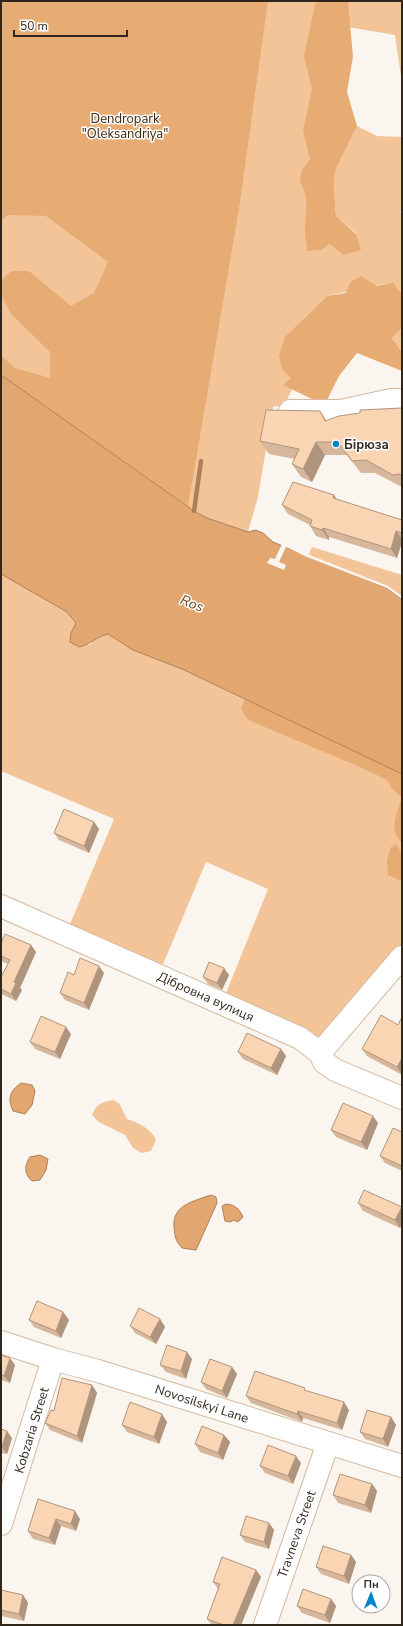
<svg xmlns="http://www.w3.org/2000/svg" width="403" height="1626" font-family="'Nunito Sans',sans-serif">
	<rect width="100%" height="100%" fill="#fbf5ef"/>
	<!-- green -->
	<path fill="#f4c499" d="M 1,1 L 402,1 L 402,83 L 395,35 L 348,27 L 322,250 L 330,244 L 356,233 L 336,216 L 334,188 L 335,171 L 357,126 L 377,136 L 402,137 L 402,211 L 400,212 L 402,214 L 402,294 L 393,282 L 327,296 L 302,320 L 296,382 L 284,405 L 273,407 L 258,497 L 248,532 L 207,518 L 194,511 L 1,375 Z
		M 402,328 L 402,352 L 392,338 Z
		M 312,547 L 402,575 L 402,599 L 387,588 L 308,556 Z
		M 1,574 L 67,612 L 76,623 L 71,633 L 89,645 L 98,636 L 108,634 L 133,650 L 182,669 L 402,774 L 402,957 L 320,1053 L 222,1003 L 268,889 L 206,862 L 161,969 L 68,929 L 114,819 L 1,771 Z
		M 113,1100 L 119,1103 L 127,1119 C 138,1123 151,1128 156,1140 L 151,1151 L 142,1153 L 133,1148 L 125,1135 L 99,1122 L 92,1115 C 96,1104 102,1102 113,1100 Z"/>
	<!-- forest -->
	<path fill="#e7ac74" d="M 1,1 L 268,1 L 239,209 L 188,506 L 1,375 L 1,349 L 2,356 L 15,368 L 50,378 L 50,352 L 11,314 L 1,294 L 1,281 L 11,271 L 29,271 L 71,306 L 94,293 L 108,262 L 46,216 L 8,215 L 1,221 Z
		M 318,1 L 348,1 L 353,56 L 347,92 L 357,126 L 335,171 L 334,188 L 336,216 L 356,234 L 361,250 L 343,255 L 330,244 L 322,250 L 307,251 C 307,245 305,238 305,232 C 305,214 310,198 300,182 L 302,170 L 310,159 L 303,131 L 312,89 L 304,56 L 315,4 Z
		M 361,276 L 377,286 L 393,282 L 402,294 L 402,328 L 392,338 L 402,352 L 402,371 L 357,353 L 339,376 L 326,402 L 312,399 L 283,385 L 291,378 L 282,369 L 279,355 L 285,337 L 327,296 L 346,293 L 350,282 Z
		M 245,699 L 402,774 L 402,797 L 392,789 L 387,780 L 360,767 L 248,720 L 241,709 Z
		M 402,798 L 402,841 L 401,842 C 388,829 397,813 402,798 Z
		M 396,844 C 403,850 402,869 402,881 L 388,875 L 387,860 L 391,847 Z"/>
	<!-- water -->
	<path fill="#e2a770" stroke="#ad8057" d="M 1,375 L 194,511 L 207,518 L 248,532 L 256,530 L 263,533 L 273,542 L 387,588 L 402,599 L 402,774 L 182,669 L 133,650 L 108,634 C 95,637 92,644 79,647 L 70,642 L 71,633 L 76,623 L 67,612 L 1,574 Z
		M 21,1083 L 32,1085 L 35,1091 L 32,1105 L 25,1114 L 13,1111 C 7,1098 10,1091 21,1083 Z
		M 40,1155 L 48,1159 L 46,1170 L 40,1180 L 32,1181 C 24,1174 24,1166 30,1157 Z
		M 211,1195 L 216,1197 L 217,1203 L 196,1250 L 182,1248 C 175,1240 175,1237 174,1227 C 172,1205 194,1201 211,1195 Z
		M 226,1204 C 236,1205 239,1209 243,1217 L 238,1222 L 234,1220 L 230,1222 L 225,1221 L 222,1206 Z"/>
	<!-- pier -->
	<path fill="#fbf5ef" d="M 282,544 L 388,586 L 402,596 L 402,599 L 387,588 L 307,557 L 286,547 L 279,562 L 286,565 L 284,570 L 267,563 L 270,558 L 275,559 Z"/>
	<g fill="none" stroke-linecap="round" stroke-linejoin="round">
		<!-- stream -->
		<path stroke="#ad8057" stroke-width="4.5" d="M 194,511 L 201,461"/>
		<defs>
			<path id="minor" d="M 290,411 L 341,411 L 391,400 L 402,400
				M 1,906 L 300,1038 L 320,1053 L 324,1062 L 335,1070 L 402,1098
				M 320,1053 L 402,957
				M 1,1342 L 53,1359 L 98,1371 L 402,1466
				M 1,1524 L 53,1359
				M 265,1625 L 328,1443"/>
		</defs>
		<!-- minor casing -->
		<use href="#minor" stroke="#d6b99e" stroke-width="24"/>
		<!-- minor -->
		<use href="#minor" stroke="#fff" stroke-width="22"/>
	</g>
	<!-- wall -->
	<path fill="#d7b79b" d="M 402,408 L 402,487 L 375,473 L 361,473 L 347,455 L 325,455 L 312,482 L 301,477 L 292,464 L 295,459 L 269,454 L 260,441 L 320,411 L 327,421 Z
		M 337,500 L 402,520 L 402,542 L 397,558 L 329,537 L 329,540 L 316,536 L 310,526 L 310,525 L 288,514 L 282,505 Z
		M 94,822 L 99,829 L 89,853 L 59,840 L 54,833 Z
		M 1,941 L 31,945 L 36,952 L 20,988 L 22,990 L 16,1001 L 1,994 L 1,977 L 8,964 L 1,961 Z
		M 104,973 L 89,1010 L 65,1000 L 60,993 L 74,975 Z
		M 229,975 L 222,990 L 208,984 L 203,977 Z
		M 402,1017 L 402,1075 L 367,1056 L 362,1049 L 398,1025 Z
		M 71,1034 L 60,1059 L 35,1049 L 30,1042 Z
		M 281,1049 L 286,1056 L 277,1075 L 243,1059 L 238,1052 Z
		M 378,1123 L 367,1150 L 336,1137 L 331,1130 Z
		M 402,1132 L 402,1171 L 385,1163 L 380,1156 Z
		M 358,1203 L 402,1207 L 402,1224 L 400,1228 L 363,1211 Z
		M 63,1312 L 69,1320 L 61,1338 L 34,1327 L 29,1320 Z
		M 160,1319 L 165,1327 L 156,1344 L 135,1333 L 130,1326 Z
		M 1,1355 L 15,1365 L 10,1383 L 1,1380 Z
		M 192,1359 L 186,1379 L 166,1372 L 160,1365 Z
		M 232,1367 L 237,1374 L 227,1398 L 206,1389 L 201,1382 Z
		M 92,1385 L 97,1393 L 82,1443 L 50,1430 L 45,1423 Z
		M 246,1396 L 349,1410 L 342,1430 L 303,1418 L 302,1422 L 251,1403 Z
		M 391,1417 L 396,1425 L 388,1447 L 365,1439 L 360,1432 Z
		M 167,1422 L 159,1444 L 127,1432 L 122,1425 Z
		M 1,1429 L 12,1438 L 7,1454 L 1,1453 Z
		M 224,1435 L 230,1442 L 223,1460 L 200,1452 L 195,1444 Z
		M 301,1463 L 293,1484 L 265,1473 L 260,1466 Z
		M 372,1484 L 377,1491 L 371,1513 L 338,1503 L 333,1495 Z
		M 38,1499 L 80,1519 L 76,1531 L 61,1526 L 55,1545 L 33,1539 L 28,1531 Z
		M 269,1523 L 274,1530 L 269,1549 L 245,1542 L 240,1535 Z
		M 351,1555 L 356,1562 L 349,1584 L 321,1574 L 316,1567 Z
		M 256,1570 L 261,1577 L 241,1625 L 212,1625 L 207,1619 L 218,1589 L 213,1582 Z
		M 1,1590 L 23,1595 L 28,1603 L 24,1621 L 1,1616 Z
		M 331,1599 L 336,1606 L 330,1623 L 302,1613 L 297,1606 Z"/>
	<!-- shaded-wall -->
	<path fill="#af957e" d="M 316,442 L 325,455 L 312,482 L 303,469 Z
		M 334,495 L 340,504 L 333,498 Z
		M 323,528 L 329,537 L 329,540 L 322,530 Z
		M 396,531 L 402,539 L 402,542 L 397,558 L 391,549 Z
		M 94,822 L 99,829 L 89,853 L 84,846 Z
		M 31,945 L 36,952 L 20,988 L 22,990 L 16,1001 L 11,994 L 14,982 Z
		M 99,966 L 104,973 L 89,1010 L 84,1003 Z
		M 224,968 L 229,975 L 222,990 L 217,983 Z
		M 66,1027 L 71,1034 L 60,1059 L 55,1052 Z
		M 281,1049 L 286,1056 L 277,1075 L 271,1068 Z
		M 402,1058 L 402,1075 L 397,1067 Z
		M 373,1116 L 378,1123 L 367,1150 L 361,1142 Z
		M 402,1207 L 402,1224 L 400,1228 L 395,1220 Z
		M 63,1312 L 69,1320 L 61,1338 L 56,1331 Z
		M 160,1319 L 165,1327 L 156,1344 L 150,1337 Z
		M 187,1352 L 192,1359 L 186,1379 L 181,1371 Z
		M 10,1358 L 15,1365 L 10,1383 L 4,1376 Z
		M 232,1367 L 237,1374 L 227,1398 L 222,1391 Z
		M 92,1385 L 97,1393 L 82,1443 L 77,1436 Z
		M 344,1402 L 349,1410 L 342,1430 L 337,1423 Z
		M 298,1411 L 303,1418 L 302,1422 L 297,1414 Z
		M 162,1414 L 167,1422 L 159,1444 L 154,1437 Z
		M 391,1417 L 396,1425 L 388,1447 L 383,1439 Z
		M 7,1431 L 12,1438 L 7,1454 L 2,1447 Z
		M 224,1435 L 230,1442 L 223,1460 L 218,1453 Z
		M 296,1456 L 301,1463 L 293,1484 L 288,1476 Z
		M 372,1484 L 377,1491 L 371,1513 L 365,1505 Z
		M 75,1511 L 80,1519 L 76,1531 L 71,1524 Z
		M 56,1519 L 61,1526 L 55,1545 L 49,1538 Z
		M 269,1523 L 274,1530 L 269,1549 L 264,1542 Z
		M 351,1555 L 356,1562 L 349,1584 L 344,1576 Z
		M 256,1570 L 261,1577 L 241,1625 L 233,1625 Z
		M 23,1595 L 28,1603 L 24,1621 L 19,1614 Z
		M 331,1599 L 336,1606 L 330,1623 L 325,1615 Z"/>
	<!-- building -->
	<path fill="#fad5b4" stroke="#af957e" d="M 402,408 L 402,476 L 399,474 L 393,475 L 366,460 L 352,461 L 338,442 L 316,442 L 303,469 L 292,464 L 299,449 L 260,441 L 266,410 L 320,411 L 325,421 L 339,416 L 360,413 L 360,410 Z
		M 293,482 L 334,495 L 333,498 L 402,520 L 402,533 L 396,531 L 391,549 L 323,528 L 322,530 L 310,526 L 312,520 L 282,505 Z
		M 64,809 L 94,822 L 84,846 L 54,833 Z
		M 5,934 L 31,945 L 14,982 L 16,983 L 11,994 L 1,989 L 1,977 L 10,960 L 1,956 L 1,941 L 2,941 Z
		M 80,958 L 99,966 L 84,1003 L 60,993 L 68,972 L 74,975 Z
		M 209,962 L 224,968 L 217,983 L 203,977 Z
		M 381,1015 L 398,1025 L 402,1017 L 402,1058 L 397,1067 L 362,1049 Z
		M 41,1016 L 66,1027 L 55,1052 L 30,1042 Z
		M 247,1033 L 281,1049 L 271,1068 L 238,1052 Z
		M 343,1103 L 373,1116 L 361,1142 L 331,1130 Z
		M 393,1128 L 402,1132 L 402,1166 L 380,1156 Z
		M 364,1190 L 402,1207 L 395,1220 L 358,1203 Z
		M 37,1301 L 63,1312 L 56,1331 L 29,1320 Z
		M 139,1308 L 160,1319 L 150,1337 L 130,1326 Z
		M 167,1345 L 187,1352 L 181,1371 L 160,1365 Z
		M 1,1355 L 10,1358 L 4,1376 L 1,1375 Z
		M 210,1359 L 232,1367 L 222,1391 L 201,1382 Z
		M 255,1371 L 305,1388 L 304,1390 L 344,1402 L 337,1423 L 298,1411 L 297,1414 L 246,1396 Z
		M 62,1378 L 92,1385 L 77,1436 L 45,1423 L 51,1410 L 54,1411 Z
		M 130,1402 L 162,1414 L 154,1437 L 122,1425 Z
		M 367,1410 L 391,1417 L 383,1439 L 360,1432 Z
		M 202,1426 L 224,1435 L 218,1453 L 195,1444 Z
		M 1,1429 L 7,1431 L 2,1447 L 1,1447 Z
		M 268,1445 L 296,1456 L 288,1476 L 260,1466 Z
		M 340,1474 L 372,1484 L 365,1505 L 333,1495 Z
		M 38,1499 L 75,1511 L 71,1524 L 56,1519 L 49,1538 L 28,1531 Z
		M 246,1516 L 269,1523 L 264,1542 L 240,1535 Z
		M 323,1546 L 351,1555 L 344,1576 L 316,1567 Z
		M 222,1557 L 256,1570 L 233,1625 L 224,1625 L 207,1619 L 220,1584 L 213,1582 Z
		M 303,1589 L 331,1599 L 325,1615 L 297,1606 Z
		M 1,1590 L 23,1595 L 19,1614 L 1,1610 Z"/>
	<!-- markers -->
	<circle fill="#0083ca" stroke="#fff" stroke-width="1.5" cx="336" cy="444" r="4"/>
	<g text-anchor="middle" stroke-width="3" stroke-linejoin="round" paint-order="stroke">
		<!-- park labels -->
		<g font-size="13" fill="#40270f" stroke="#fff">
			<text x="125" y="123">Dendropark<tspan x="125" dy="15">"Oleksandriya"</tspan></text>
		</g>
		<!-- poi labels -->
		<g font-size="13" font-weight="bold" fill="#31261c" stroke="#fff" text-anchor="start">
			<text x="344" y="449">Бірюза</text>
		</g>
		<!-- street labels -->
		<g font-size="13" fill="#31261c" stroke="#fff">
			<text transform="translate(206 996) rotate(24)" y="5">Дібровна вулиця</text>
			<text transform="translate(202 1403) rotate(18)" y="5">Novosilskyi Lane</text>
			<text transform="translate(31 1430) rotate(-73)" y="5">Kobzaria Street</text>
			<text transform="translate(296 1534) rotate(-71)" y="5">Travneva Street</text>
		</g>
		<!-- water labels -->
		<g font-size="14" font-style="italic" fill="#694218" stroke="#fff">
			<text transform="translate(192 603) rotate(22)" y="5">Ros</text>
		</g>
	</g>
	<!-- border -->
	<rect width="403" height="1626" fill="none" stroke="#31261c" stroke-width="4"/>
	<!-- north arrow -->
	<g transform="translate(371 1594) rotate(1)"><circle r="19" fill="#ffffff" stroke="#ada8a4"/>
	<path d="M0-3L7 15L0 10L-7 15Z" fill="#0083ca"/>
	<text y="-6" font-size="11" font-weight="bold" text-anchor="middle" fill="#31261c">Пн</text>
	</g>
	<!-- scale -->
	<path d="M14 30v6h113v-6" fill="none" stroke="#31261c" stroke-width="2"/>
	<text x="20" y="30" font-size="12" fill="#31261c" stroke="#ffffff" stroke-width="3" paint-order="stroke">50 m</text>
</svg>
